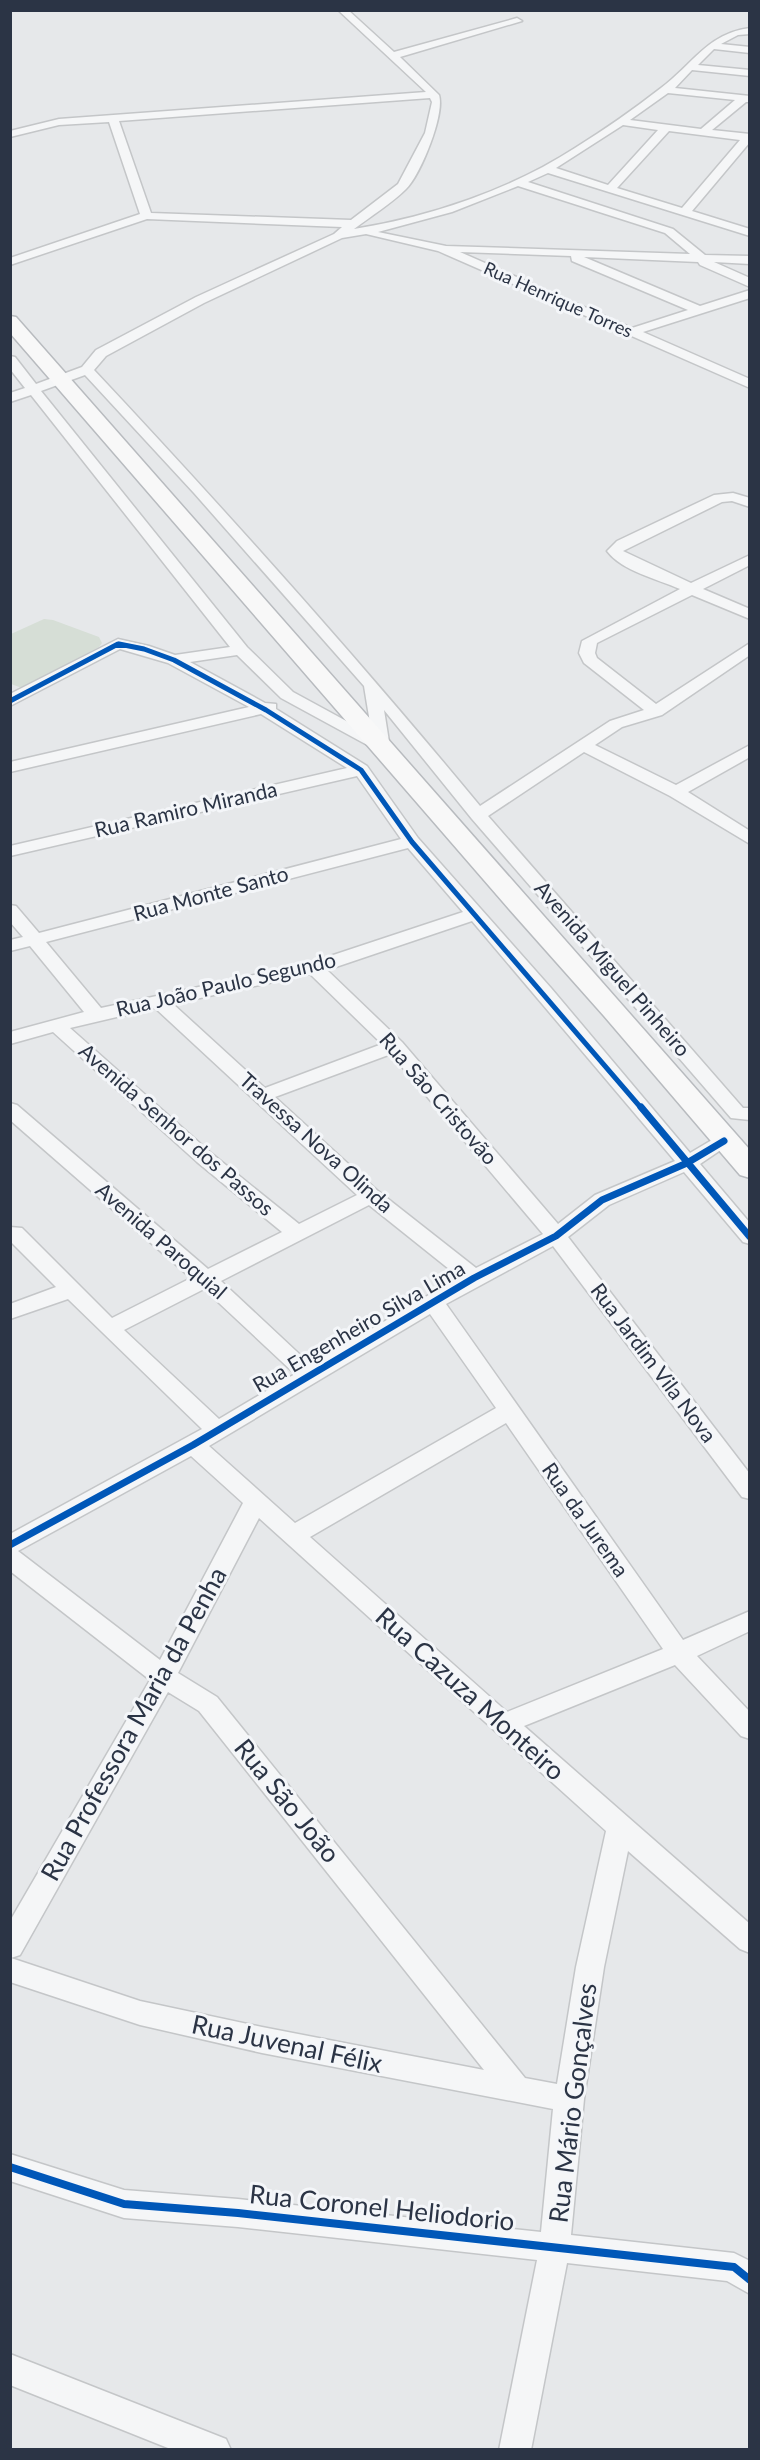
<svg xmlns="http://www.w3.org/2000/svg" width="760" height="2460" font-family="Lato,sans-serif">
	<rect width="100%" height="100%" fill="#e6e8ea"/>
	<!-- green -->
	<path fill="#d6ded6" d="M 44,619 L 53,620 L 99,637 L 102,643 L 99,647 L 22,688 L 11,684 L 11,634 Z"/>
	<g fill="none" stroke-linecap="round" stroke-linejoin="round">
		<defs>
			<path id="minor" d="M 338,10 L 348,10 L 394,52 L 517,18 L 522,21 L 400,57 L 439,95 C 445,114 421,174 406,189 C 391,204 371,216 354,229 C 430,217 510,190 575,148 C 604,130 634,109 661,88 C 692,65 708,33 750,28 L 750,34 L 738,35 L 721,44 L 750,47 L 750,53 L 714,49 L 698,65 L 750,70 L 750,76 L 692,70 L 675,88 L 750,96 L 750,102 L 746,102 L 712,130 L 750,134 L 750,142 L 692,211 L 750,229 L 750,236 L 548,173 L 528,182 L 673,229 L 705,255 L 750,256 L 750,264 L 714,262 L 750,278 L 750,287 L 700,265 L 698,262 L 584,257 L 700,306 L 750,290 L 750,298 L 643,332 L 750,379 L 750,388 L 438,251 L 366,234 L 342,238 L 204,303 L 106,356 L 94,370 C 227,512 356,656 480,806 L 610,721 L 644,710 L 584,663 L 579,653 L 582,641 L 680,589 C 657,579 622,571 607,551 L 617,541 L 714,495 L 733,493 L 750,498 L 750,507 L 732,501 L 722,502 L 623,551 L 691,583 L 750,555 L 750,565 L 703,589 L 750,609 L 750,619 L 692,595 L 597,643 L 595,653 L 597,658 L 656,704 L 750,643 L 750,655 L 662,715 L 622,727 L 595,745 L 676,785 L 750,745 L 750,757 L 688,792 L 750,831 L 750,844 L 670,796 L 584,752 L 488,816 L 743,1108 L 750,1108 L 750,1120 L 731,1118 L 472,819 L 384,710 L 390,748 L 382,753 L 281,698 L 237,655 L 190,662 L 265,703 L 276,704 L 276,709 L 367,766 L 418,838 L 551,988 L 690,1153 L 717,1137 L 731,1137 L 734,1141 L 700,1164 L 750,1223 L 750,1244 L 743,1242 L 684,1172 L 609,1205 L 568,1237 L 750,1474 L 750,1499 L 742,1497 L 553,1246 L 446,1304 L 683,1640 L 750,1611 L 750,1631 L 697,1656 L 750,1712 L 750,1739 L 741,1736 L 675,1665 L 524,1726 L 750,1924 L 750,1953 L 740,1949 L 628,1851 L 604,1967 L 584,2099 L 571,2235 L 734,2253 L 750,2261 L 750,2294 L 727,2281 L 567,2263 L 531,2450 L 499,2450 L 537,2260 L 238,2227 L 124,2218 L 10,2181 L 10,2154 L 124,2190 L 238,2199 L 541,2232 L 553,2109 L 262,2053 L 140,2025 L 10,1982 L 10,1921 L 150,1680 L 10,1571 L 10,1534 L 202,1429 L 68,1299 L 10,1319 L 10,1304 L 56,1287 L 10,1241 L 10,1227 L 22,1228 L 112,1318 L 191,1278 L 10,1120 L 10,1103 L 17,1105 L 208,1269 L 282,1232 L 197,1162 L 53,1032 L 10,1044 L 10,1032 L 84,1012 L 30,946 L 10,951 L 10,940 L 23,937 L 10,922 L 10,905 L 16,906 L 39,933 L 401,839 L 357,776 L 10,856 L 10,846 L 347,768 L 261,714 L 10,772 L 10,762 L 249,707 L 168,663 L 120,649 L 10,706 L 10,694 L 118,639 L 149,646 L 175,655 L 230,647 L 31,395 L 10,402 L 10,393 L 25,388 L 10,369 L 10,356 L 15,357 L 36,384 L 82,367 L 96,350 L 196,297 L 334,234 L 342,227 L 147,219 L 10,265 L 10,258 L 140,214 L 109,122 L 59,125 L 10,137 L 10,131 L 59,119 L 426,92 ZM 668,93 L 735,100 L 701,129 L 630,120 ZM 430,98 L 432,102 L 425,133 L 398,184 L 351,220 L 151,213 L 119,121 ZM 623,125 L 658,130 L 608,185 L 556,168 ZM 669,131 L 740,140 L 682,208 L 617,188 ZM 518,186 L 665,233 L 690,254 L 446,246 L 378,232 L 452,212 ZM 460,252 L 571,256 L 572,261 L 688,310 L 632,328 ZM 85,375 L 194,493 L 364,686 L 372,735 L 293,692 L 247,647 L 41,391 ZM 408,848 L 463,912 L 309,963 L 101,1008 L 46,942 ZM 472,921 L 675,1161 L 595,1195 L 558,1224 L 402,1042 L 327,970 ZM 310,974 L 382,1044 L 265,1088 L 173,1004 ZM 155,1008 L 357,1195 L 299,1224 L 211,1153 L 70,1028 ZM 391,1054 L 543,1234 L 476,1268 L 378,1191 L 275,1097 ZM 369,1205 L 459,1277 L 311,1365 L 221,1281 ZM 204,1289 L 295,1374 L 219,1419 L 124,1330 ZM 430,1314 L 496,1408 L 295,1523 L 209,1446 ZM 506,1423 L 663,1649 L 507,1712 L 310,1537 ZM 191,1456 L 243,1503 L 160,1660 L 18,1551 ZM 259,1518 L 606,1831 L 576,1967 L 557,2084 L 525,2078 L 217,1697 L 178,1673 ZM 168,1692 L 199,1711 L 484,2070 L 262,2027 L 140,2001 L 11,1958 L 20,1955 Z
				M 10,2354 L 226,2439 L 231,2450 L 173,2450 L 10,2385 Z"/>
			<path id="highway" d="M 10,316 L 16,317 L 750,1150 L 750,1178 L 740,1175 L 604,1016 L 509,909 L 10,333 Z"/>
		</defs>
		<!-- minor casing -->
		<use href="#minor" stroke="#c4c6c8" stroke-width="3"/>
		<!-- highway casing -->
		<use href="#highway" stroke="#b8bbbf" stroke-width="3"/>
		<!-- minor -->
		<use href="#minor" fill="#f5f6f7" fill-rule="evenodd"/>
		<!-- highway -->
		<use href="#highway" fill="#f8f8f8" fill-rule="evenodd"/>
		<defs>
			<path id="cycleway-far3" d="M 115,646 L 127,646"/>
			<path id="cycleway-far2" d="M 119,644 L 144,649 L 174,660 L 266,710 L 361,770 L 412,842 L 642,1109
				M 10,701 L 118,644"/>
			<path id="cycleway-far1" d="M 641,1107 L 750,1237
				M 10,1545 L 193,1445 L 474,1278 L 556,1236 L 602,1200 L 687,1163 L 724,1141"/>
			<path id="cycleway" d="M 10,2167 L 124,2204 L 238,2213 L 734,2267 L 750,2280"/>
		</defs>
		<!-- cycleway-far3 casing -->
		<use href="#cycleway-far3" stroke="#f4f6f9" stroke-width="6"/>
		<!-- cycleway-far2 casing -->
		<use href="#cycleway-far2" stroke="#f4f6f9" stroke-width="8"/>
		<!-- cycleway-far1 casing -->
		<use href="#cycleway-far1" stroke="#f4f6f9" stroke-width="10"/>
		<!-- cycleway casing -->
		<use href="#cycleway" stroke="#f4f6f9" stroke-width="12"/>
		<!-- cycleway-far3 -->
		<use href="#cycleway-far3" stroke="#0057b8" stroke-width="4"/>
		<!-- cycleway-far2 -->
		<use href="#cycleway-far2" stroke="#0057b8" stroke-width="5"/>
		<!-- cycleway-far1 -->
		<use href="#cycleway-far1" stroke="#0057b8" stroke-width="7"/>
		<!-- cycleway -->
		<use href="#cycleway" stroke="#0057b8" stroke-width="8"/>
	</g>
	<g text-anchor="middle" stroke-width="6" stroke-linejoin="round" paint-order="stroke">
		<!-- far-street labels -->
		<g font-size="18" fill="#2b3445" stroke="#f4f6f9">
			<text transform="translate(558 300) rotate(24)" y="6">Rua Henrique Torres</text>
		</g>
		<!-- street labels -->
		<g font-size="21" fill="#2b3445" stroke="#f4f6f9">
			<text transform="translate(186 810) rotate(-13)" y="7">Rua Ramiro Miranda</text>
			<text transform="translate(211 894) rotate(-15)" y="7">Rua Monte Santo</text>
			<text transform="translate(612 969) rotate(49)" y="7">Avenida Miguel Pinheiro</text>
			<text transform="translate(226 985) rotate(-13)" y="7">Rua João Paulo Segundo</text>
			<text transform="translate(438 1099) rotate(49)" y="7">Rua São Cristovão</text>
			<text transform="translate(176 1130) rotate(41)" y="7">Avenida Senhor dos Passos</text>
			<text transform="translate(316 1143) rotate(42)" y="7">Travessa Nova Olinda</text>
			<text transform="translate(161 1241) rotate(41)" y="7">Avenida Paroquial</text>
			<text transform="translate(359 1327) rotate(-30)" y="7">Rua Engenheiro Silva Lima</text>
			<text transform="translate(653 1363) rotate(53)" y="7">Rua Jardim Vila Nova</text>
			<text transform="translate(585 1520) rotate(55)" y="7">Rua da Jurema</text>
		</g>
		<!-- near-street labels -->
		<g font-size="26" fill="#2b3445" stroke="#f4f6f9">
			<text transform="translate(470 1694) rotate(42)" y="9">Rua Cazuza Monteiro</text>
			<text transform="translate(134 1724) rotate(-61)" y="9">Rua Professora Maria da Penha</text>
			<text transform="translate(287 1801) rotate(51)" y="9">Rua São João</text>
			<text transform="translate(287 2044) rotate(12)" y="9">Rua Juvenal Félix</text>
			<text transform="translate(573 2103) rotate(-83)" y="9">Rua Mário Gonçalves</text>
			<text transform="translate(382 2208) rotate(6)" y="9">Rua Coronel Heliodorio</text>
		</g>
	</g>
	<!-- border -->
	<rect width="760" height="2460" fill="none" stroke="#2b3445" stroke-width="24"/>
</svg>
